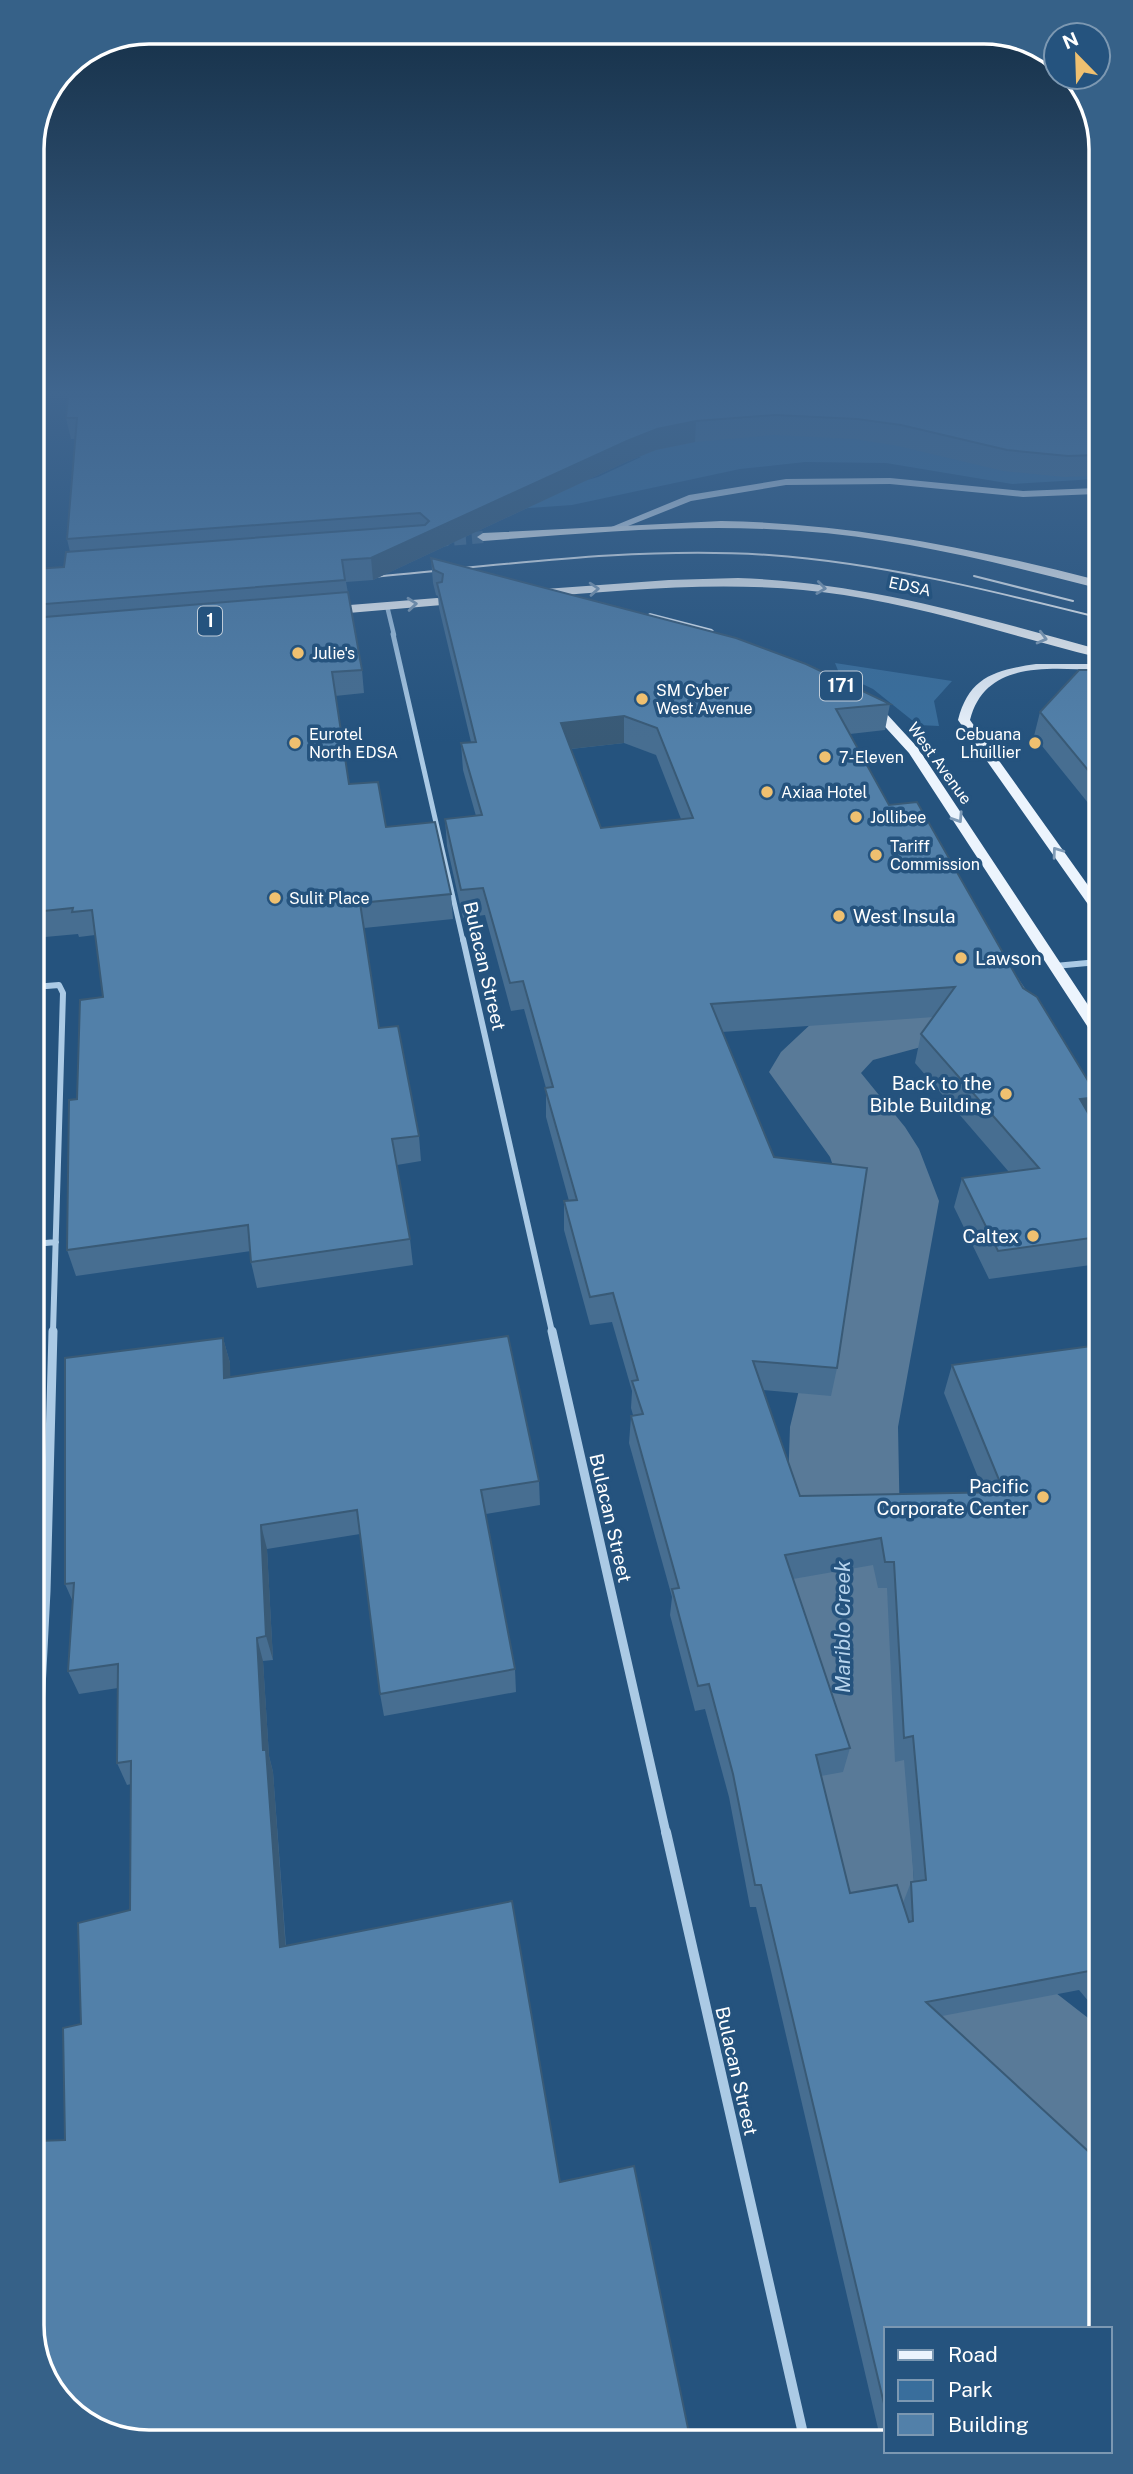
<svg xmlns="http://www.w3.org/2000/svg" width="1133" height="2474" font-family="'Public Sans',sans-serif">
	<rect width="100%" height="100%" fill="#25537e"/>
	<!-- green -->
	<path fill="#396e9c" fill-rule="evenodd" d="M 1096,401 L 1096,479 L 1012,484 L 886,463 L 805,462 L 740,469 L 572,505 L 475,512 L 77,502 ZM 623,451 L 641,457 L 598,477 L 566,486 Z
		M 835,663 L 952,681 L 934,701 L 939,726 L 918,725 L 873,689 L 839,673 Z"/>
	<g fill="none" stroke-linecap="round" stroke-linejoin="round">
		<!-- river -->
		<path fill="#597a98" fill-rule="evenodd" d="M 989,970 L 1018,978 L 1030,996 L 1018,1014 L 977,1032 L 873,1060 L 861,1073 L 905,1127 L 919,1149 L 939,1201 L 898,1427 L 903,1683 L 914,1883 L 1101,2028 L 1101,2194 L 1049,2173 L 801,1965 L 782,1917 L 781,1683 L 790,1427 L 845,1201 L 830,1157 L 769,1072 L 781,1052 L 813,1022 L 918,994 Z"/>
		<!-- highway-tunnel -->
		<path stroke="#466d91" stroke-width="12" stroke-dasharray="12 6" stroke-linecap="butt" d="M 436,541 L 483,537"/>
		<!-- street-far4 -->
		<path stroke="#abcae5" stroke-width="4.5" d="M 33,531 L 42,463
			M 387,606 L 394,635"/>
		<!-- street-far3 -->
		<path stroke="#abcae5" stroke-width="5" d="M 393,634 L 463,941"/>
		<!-- street-far2 -->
		<path stroke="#abcae5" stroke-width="6" d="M 463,939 L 552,1332
			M 1055,966 L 1098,962
			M 34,987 L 59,985 L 63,993 L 53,1332
			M 35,1244 L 56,1242"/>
		<!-- street-far1 -->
		<path stroke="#abcae5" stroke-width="9" d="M 552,1331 L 666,1833
			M 36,1592 L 46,1591
			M 36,1786 L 46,1591 L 53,1331"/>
		<!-- street -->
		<path stroke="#abcae5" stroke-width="10" d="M 666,1832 L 804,2438"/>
		<!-- primary -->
		<path fill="#ecf4fd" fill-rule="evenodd" d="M 890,478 L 1023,491 L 1096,488 L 1096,494 L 1023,497 L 890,484 L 786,485 L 691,501 L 618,530 L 609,528 L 689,495 L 786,479 Z
			M 650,613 L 712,629 L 714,631 L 708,634 L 646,618 L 644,616 Z
			M 1036,664 L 1097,664 L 1097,670 C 1047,668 985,661 970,720 L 1097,898 L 1097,911 L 1092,910 L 958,720 C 969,677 995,670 1036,664 Z
			M 866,700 L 874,700 L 918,748 L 1098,1020 L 1098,1037 L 1093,1035 L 909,753 L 866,706 Z"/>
		<!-- highway -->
		<path fill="#fff" fill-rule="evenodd" d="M 721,521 C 849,523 972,548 1097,580 L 1097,588 C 999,563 901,538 800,531 C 695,523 588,533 483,541 L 477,537 L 483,533 Z
			M 738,578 C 862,582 978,616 1097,649 L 1097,657 C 1012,636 930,608 844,595 C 740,579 635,589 531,598 L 524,594 L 531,590 L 669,580 Z
			M 437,598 L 442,599 L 442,605 L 325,615 L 318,611 L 325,607 Z"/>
		<!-- tram -->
		<path stroke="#fff" stroke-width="2" d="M 974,576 L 1073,601
			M 362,578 C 497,566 633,546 769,555 C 880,563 989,590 1097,617"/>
	</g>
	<!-- wall -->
	<path fill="#476e91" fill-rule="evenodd" d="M 1096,396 L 1096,476 L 1064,477 L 1003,471 L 898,446 L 854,439 L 774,435 L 695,442 L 656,450 L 626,462 L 373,580 L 346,582 L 362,670 L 364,693 L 335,696 L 349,784 L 386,827 L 451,894 L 453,919 L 364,928 L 379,1028 L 419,1136 L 421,1161 L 397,1165 L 410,1239 L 413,1265 L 257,1288 L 251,1262 L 251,1251 L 76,1276 L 67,1250 L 77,1099 L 103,997 L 95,935 L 79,937 L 78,934 L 34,938 L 33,569 L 64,567 L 70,552 L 67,539 L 75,439 L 71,439 L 66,418 Z
		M 431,558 L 890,704 L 885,730 L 850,734 L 889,805 L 1023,988 L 1098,1097 L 1091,1118 L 1098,1130 L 1098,1264 L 989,1279 L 954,1207 L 962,1178 L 1009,1172 L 915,1063 L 921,1034 L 934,1017 L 722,1032 L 837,1368 L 831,1396 L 763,1390 L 800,1496 L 984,1492 L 944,1393 L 952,1365 L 1099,1345 L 1101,2016 L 1079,1990 L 942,2016 L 886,2329 L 886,2437 L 880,2437 L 756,1907 L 750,1907 L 729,1797 L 705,1709 L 695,1711 L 670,1615 L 672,1597 L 629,1443 L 631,1416 L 633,1415 L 631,1408 L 632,1391 L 612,1322 L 590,1325 L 564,1230 L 564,1201 L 569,1201 L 546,1117 L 546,1088 L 524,1009 L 511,1011 L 485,915 L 463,918 L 447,846 L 445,819 L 476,816 L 463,770 L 461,743 L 471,742 L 439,608 L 438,596 L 436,595 L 433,583 ZM 624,743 L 656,755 L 681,819 L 601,828 L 571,749 ZM 873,1565 L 878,1588 L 887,1588 L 895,1762 L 904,1760 L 914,1882 L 911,1882 L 903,1903 L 850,1893 L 821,1776 L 843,1772 L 850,1748 L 793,1579 Z
		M 1097,670 L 1097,814 L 1034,736 L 1040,712 Z
		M 223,1338 L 230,1363 L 230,1377 L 539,1481 L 540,1505 L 486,1514 L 515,1669 L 516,1692 L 384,1716 L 380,1694 L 360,1534 L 267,1549 L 273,1660 L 263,1661 L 269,1756 L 273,1772 L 286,1946 L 560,2182 L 65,2140 L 81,2024 L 130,1910 L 131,1784 L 127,1785 L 117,1763 L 118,1688 L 79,1694 L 68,1671 L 73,1602 L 65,1584 Z"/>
	<!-- shaded-wall -->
	<path fill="#395a76" d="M 696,421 L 695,442 L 656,450 L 626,462 L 373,580 L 371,558 L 627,441 L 657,429 Z
		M 624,716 L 624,743 L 561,750 L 561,723 Z
		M 1098,1097 L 1088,1125 L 1080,1099 Z
		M 223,1338 L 230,1363 L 231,1403 L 224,1378 Z
		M 261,1525 L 267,1549 L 273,1660 L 266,1636 Z
		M 257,1638 L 263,1661 L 269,1756 L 273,1772 L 287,1966 L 280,1947 L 263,1750 Z"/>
	<!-- building -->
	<path fill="#5280a9" stroke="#395a76" stroke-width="2" fill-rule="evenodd" d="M 68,396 L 1096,396 L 1096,455 L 1068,456 L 1007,450 L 901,425 L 857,419 L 775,415 L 696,421 L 657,429 L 627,441 L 371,558 L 342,560 L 345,580 L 33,605 L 33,569 L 64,567 L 66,552 L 425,525 L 429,521 L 420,513 L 67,539 L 77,418 L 66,418 Z
		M 431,558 L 736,638 L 806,664 L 890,704 L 836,709 L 889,805 L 917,802 L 1023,988 L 1037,997 L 1098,1097 L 1080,1099 L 1098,1130 L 1098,1237 L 998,1251 L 962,1178 L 1039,1168 L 921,1034 L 955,987 L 711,1004 L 774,1157 L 867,1168 L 837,1368 L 753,1361 L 800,1496 L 1004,1492 L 952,1365 L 1099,1345 L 1101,1978 L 1094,1970 L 926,2002 L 1101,2163 L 1101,2329 L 886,2329 L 886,2412 L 761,1885 L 755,1885 L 733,1774 L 709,1684 L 698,1686 L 672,1589 L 679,1588 L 631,1416 L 643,1414 L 632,1381 L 638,1380 L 613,1293 L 590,1297 L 564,1201 L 577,1200 L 545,1088 L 553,1087 L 523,981 L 510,983 L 483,888 L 461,890 L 445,819 L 482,815 L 461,743 L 476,742 L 437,583 L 442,582 L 443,574 L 434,570 ZM 624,716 L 657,728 L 693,818 L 601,828 L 561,723 ZM 881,1538 L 885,1562 L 894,1562 L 904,1738 L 913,1736 L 926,1880 L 911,1882 L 913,1921 L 909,1922 L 897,1885 L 850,1893 L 816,1755 L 850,1748 L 785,1555 Z
		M 348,592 L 362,670 L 332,672 L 349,784 L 378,782 L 386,827 L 435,822 L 451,894 L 360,903 L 379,1028 L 398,1026 L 419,1136 L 392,1139 L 410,1239 L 251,1262 L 248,1225 L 67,1250 L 69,1100 L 77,1099 L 80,1000 L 103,997 L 92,910 L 72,912 L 73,908 L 34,912 L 33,618 Z
		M 1079,670 L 1097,670 L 1097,781 L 1040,712 Z
		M 508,1336 L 539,1481 L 481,1490 L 515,1669 L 380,1694 L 357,1510 L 261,1525 L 266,1636 L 257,1638 L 263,1750 L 266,1750 L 280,1947 L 512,1901 L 560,2182 L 634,2166 L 690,2438 L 140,2442 L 77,2418 L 38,2364 L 37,2141 L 65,2140 L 63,2028 L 81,2024 L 78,1923 L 130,1910 L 131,1761 L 117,1763 L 118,1664 L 68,1671 L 74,1583 L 65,1584 L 65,1358 L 223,1338 L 224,1378 Z"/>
	<!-- one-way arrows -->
	<defs><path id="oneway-chevron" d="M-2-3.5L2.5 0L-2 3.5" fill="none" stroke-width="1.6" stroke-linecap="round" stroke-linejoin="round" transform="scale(1.75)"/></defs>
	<g stroke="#87a0b8">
		<use href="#oneway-chevron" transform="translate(821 588) rotate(7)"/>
		<use href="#oneway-chevron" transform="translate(594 589) rotate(-4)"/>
		<use href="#oneway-chevron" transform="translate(412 604) rotate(-5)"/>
		<use href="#oneway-chevron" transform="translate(1042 638) rotate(15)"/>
	</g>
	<g stroke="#7f9bb7">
		<use href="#oneway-chevron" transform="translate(958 818) rotate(57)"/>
		<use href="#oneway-chevron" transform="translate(1057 852) rotate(-126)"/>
	</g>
	<!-- sky -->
	<linearGradient id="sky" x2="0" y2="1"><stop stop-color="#142e45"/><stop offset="0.53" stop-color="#40668f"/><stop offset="1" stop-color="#40668f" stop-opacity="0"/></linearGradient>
	<rect width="1133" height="742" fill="url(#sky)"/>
	<!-- markers -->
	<g fill="#efc070" stroke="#25537e" stroke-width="2.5">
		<circle cx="298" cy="653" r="7"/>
		<circle cx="642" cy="699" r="7"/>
		<circle cx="295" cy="743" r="7"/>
		<circle cx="1035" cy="743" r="7"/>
		<circle cx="825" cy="757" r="7"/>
		<circle cx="767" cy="792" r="7"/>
		<circle cx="856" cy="817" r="7"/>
		<circle cx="876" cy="855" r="7"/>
		<circle cx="275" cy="898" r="7"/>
		<circle cx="839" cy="916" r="7"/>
		<circle cx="961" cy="958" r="7"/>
		<circle cx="1006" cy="1094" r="7"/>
		<circle cx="1033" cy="1236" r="7"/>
		<circle cx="1043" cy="1497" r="7"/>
	</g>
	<g text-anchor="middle" stroke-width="7" stroke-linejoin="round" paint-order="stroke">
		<!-- far-street labels -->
		<g font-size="16" fill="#fff" stroke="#25537e">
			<text transform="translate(910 586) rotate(12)" y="6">EDSA</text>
			<text transform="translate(940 763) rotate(54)" y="6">West Avenue</text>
		</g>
		<!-- far-poi labels -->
		<g font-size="16" fill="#fff" stroke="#25537e" text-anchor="start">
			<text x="312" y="659">Julie's</text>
			<text x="656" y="696">SM Cyber<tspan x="656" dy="18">West Avenue</tspan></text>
			<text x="309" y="740">Eurotel<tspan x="309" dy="18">North EDSA</tspan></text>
			<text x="1021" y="740" text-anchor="end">Cebuana<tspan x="1021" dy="18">Lhuillier</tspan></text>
			<text x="839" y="763">7-Eleven</text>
			<text x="781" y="798">Axiaa Hotel</text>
			<text x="870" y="823">Jollibee</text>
			<text x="890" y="852">Tariff<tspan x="890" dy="18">Commission</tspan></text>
			<text x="289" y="904">Sulit Place</text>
		</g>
		<!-- shield labels -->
		<g fill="#25537e" stroke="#becbd8" stroke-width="2">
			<rect x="198" y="606.5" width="24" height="29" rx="5"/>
			<rect x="820" y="671.5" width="42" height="29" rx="5"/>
		</g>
		<g font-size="18" font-weight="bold" fill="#fff">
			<text x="210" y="627">1</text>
			<text x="841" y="692">171</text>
		</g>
		<!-- poi labels -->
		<g font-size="19" fill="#fff" stroke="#25537e" text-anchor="end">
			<text x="853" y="923" text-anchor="start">West Insula</text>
			<text x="975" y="965" text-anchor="start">Lawson</text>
			<text x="992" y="1090">Back to the<tspan x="992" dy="22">Bible Building</tspan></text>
			<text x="1019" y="1243">Caltex</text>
			<text x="1029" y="1493">Pacific<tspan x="1029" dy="22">Corporate Center</tspan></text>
		</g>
		<!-- street labels -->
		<g font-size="19" fill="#fff" stroke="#25537e">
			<text transform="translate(485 966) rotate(77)" y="7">Bulacan Street</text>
			<text transform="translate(611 1518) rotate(77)" y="7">Bulacan Street</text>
			<text transform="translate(737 2071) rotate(77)" y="7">Bulacan Street</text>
		</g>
		<!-- water labels -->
		<g font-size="21" font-style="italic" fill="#b7d4ed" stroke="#25537e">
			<text transform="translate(843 1627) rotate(-90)" y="7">Mariblo Creek</text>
		</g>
	</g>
	<!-- crop -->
	<path d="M0 0H1133V2474H0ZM149 44H984A105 105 0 0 1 1089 149V2325A105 105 0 0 1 984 2430H149A105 105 0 0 1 44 2325V149A105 105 0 0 1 149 44Z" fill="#366188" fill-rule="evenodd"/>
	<path fill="none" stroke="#fff" stroke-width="3.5" d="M149 44H984A105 105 0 0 1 1089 149V2325A105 105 0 0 1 984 2430H149A105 105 0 0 1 44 2325V149A105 105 0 0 1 149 44Z"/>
	<!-- legend -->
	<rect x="884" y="2327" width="228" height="126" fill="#25537e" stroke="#7c98b2" stroke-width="2"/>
	<rect x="898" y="2350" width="35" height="10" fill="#ecf4fd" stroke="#7c98b2" stroke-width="2"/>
	<text x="948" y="2362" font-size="21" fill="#ffffff">Road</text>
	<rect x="898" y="2380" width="35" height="21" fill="#396e9c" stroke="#7c98b2" stroke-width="2"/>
	<text x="948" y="2397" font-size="21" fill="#ffffff">Park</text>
	<rect x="898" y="2414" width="35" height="21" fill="#5280a9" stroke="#7c98b2" stroke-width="2"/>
	<text x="948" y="2432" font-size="21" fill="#ffffff">Building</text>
	<!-- north arrow -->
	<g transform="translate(1077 56) rotate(337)"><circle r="33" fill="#25537e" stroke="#7c98b2" stroke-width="2"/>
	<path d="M0-5L12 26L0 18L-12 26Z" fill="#efc070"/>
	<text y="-10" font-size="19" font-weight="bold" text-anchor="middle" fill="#ffffff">N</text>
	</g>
</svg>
